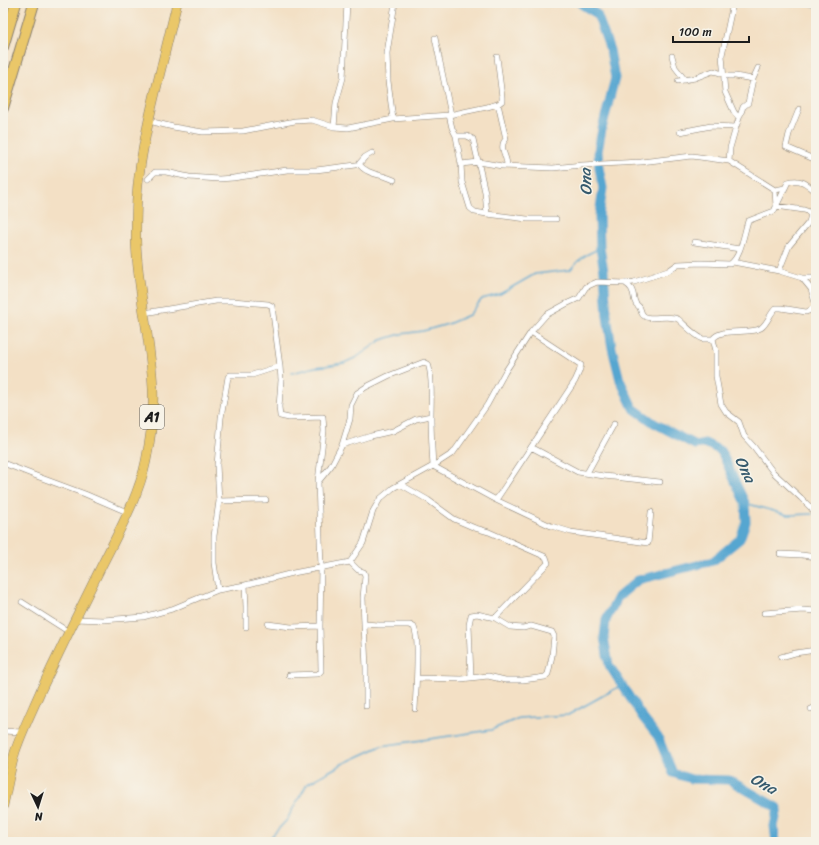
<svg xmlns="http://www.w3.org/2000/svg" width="819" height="845" font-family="Sriracha,sans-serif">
	<rect width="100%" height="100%" fill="#f7f3e8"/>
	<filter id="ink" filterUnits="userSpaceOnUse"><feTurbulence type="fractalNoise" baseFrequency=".025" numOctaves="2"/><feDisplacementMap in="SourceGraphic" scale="8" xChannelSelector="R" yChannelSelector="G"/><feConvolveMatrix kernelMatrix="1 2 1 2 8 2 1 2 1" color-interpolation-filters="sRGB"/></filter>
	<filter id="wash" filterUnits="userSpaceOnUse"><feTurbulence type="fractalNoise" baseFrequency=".012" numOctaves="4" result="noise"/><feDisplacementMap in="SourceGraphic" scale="16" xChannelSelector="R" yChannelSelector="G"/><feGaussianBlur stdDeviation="0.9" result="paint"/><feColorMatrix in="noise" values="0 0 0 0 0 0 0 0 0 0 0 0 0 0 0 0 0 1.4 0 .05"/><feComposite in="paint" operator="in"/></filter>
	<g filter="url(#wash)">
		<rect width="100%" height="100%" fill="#f3e0c5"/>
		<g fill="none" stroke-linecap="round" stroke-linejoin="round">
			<!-- stream -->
			<path stroke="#56a6d0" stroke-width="1.5" d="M 802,3 L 816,7
				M 292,373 L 315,367 L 325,366 L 344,363 L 357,357 L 381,340 L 401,334 L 423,331 L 448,324 L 469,315 L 482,299 L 500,294 L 535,274 L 570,270 L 578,261 L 586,255 L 600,248
				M 745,503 L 788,515 L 812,514
				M 266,842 L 286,821 L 307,784 L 342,764 L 381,746 L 491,730 L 519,718 L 568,715 L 622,685"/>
			<!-- river -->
			<path stroke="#56a6d0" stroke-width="9" d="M 582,3 L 582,5 L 597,14 L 610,50 L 615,78 L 602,129 L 598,151 L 599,168 L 603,188 L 599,215 L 600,248 L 604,271 L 607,316 L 612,348 L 620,380 L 633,408 L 654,423 L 695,445 L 705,443 L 721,451 L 745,503 L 746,522 L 740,539 L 713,561 L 638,580 L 618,597 L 606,620 L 604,637 L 609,665 L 643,718 L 658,737 L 673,773 L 691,779 L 729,780 L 778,808 L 774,826 L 776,842"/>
		</g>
	</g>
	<g filter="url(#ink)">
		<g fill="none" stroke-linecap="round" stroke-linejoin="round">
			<defs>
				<path id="minor" d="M 733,3 L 722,55 L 725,92 L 734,112 L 739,118
					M 435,38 L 451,115
					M 672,56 L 675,67 L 685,80
					M 678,81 L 695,78 L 713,71 L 717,72 L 728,76 L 735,76 L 753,79
					M 498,104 L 506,139 C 498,147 507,156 507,165 L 505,166
					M 799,109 L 789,134 L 786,147 L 816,160
					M 449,115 L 452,128 L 456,136 L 461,164 L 462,182 L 470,208 L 475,212 L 487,214 L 527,219 L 556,219
					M 393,119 L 388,81 L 387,53 L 395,3
					M 149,121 L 173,127 L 203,132 L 243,131 L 295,121 L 312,120 L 334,127 L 348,128 L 393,119 L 449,115 L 487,107 L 498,104 L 502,101 L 502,97 L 497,57
					M 334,127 L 336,103 L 343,78 L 347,3
					M 680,132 L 711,126 L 736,127
					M 456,136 L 467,136 L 473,139 L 485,192 L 487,214
					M 729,161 L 730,148 L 736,127 L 743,107 L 748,103 L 753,79 L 758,68
					M 359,164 C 367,175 382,174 394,180
					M 461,164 L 479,162 L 502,166 L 553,168 L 582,165 L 641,162 L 692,156 L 729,161 L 775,190 L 785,188
					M 148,179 L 155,172 L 166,172 L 189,177 L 219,179 L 233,178 L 287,170 L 316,170 L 356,165 L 359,164 L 365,157 L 372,153
					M 775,190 L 776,206 L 804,210 L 807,211 L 811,215 L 809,222 L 789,246 L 779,271
					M 694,242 L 740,249
					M 802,278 L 812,278 L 816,280
					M 625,283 C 631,287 633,290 634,298 C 634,299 635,302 636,304 C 637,305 639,306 640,308 C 641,311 641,314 644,316 C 650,321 667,314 678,319 C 684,324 695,336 703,339 C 706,339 710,339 713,339 C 721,327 750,335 761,328 C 768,323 770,313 776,308 L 781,308 L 806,312 L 809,311 L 816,306 L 811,289 L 802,278 L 779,271 L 733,262
					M 144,313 L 216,301 L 233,301 L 268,304 L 272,306 L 280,366 L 252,375 L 230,375 L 228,377 L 221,418 L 217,465 L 219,501 L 214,536 L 214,563 L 218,590
					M 713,339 L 716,351 L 716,376 L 721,404 L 726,412 L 739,422 L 744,436 L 754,447 L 773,472 L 801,498 L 811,508 L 816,516
					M 280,366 L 281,380 L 279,407 L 280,416 L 289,418 L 323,417 L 324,431 L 318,481
					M 342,445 L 371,436 L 393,431 L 416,419 L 431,416
					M 531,447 L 578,472 L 604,476 L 660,482
					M 3,463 L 39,477 L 85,494 L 127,512
					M 587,473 L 614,424
					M 400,484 L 428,500 L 454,519 L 475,528 L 489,532 L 546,557 L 548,563 L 495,618
					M 496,500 L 575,381 L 579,372 L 581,365 L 531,332
					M 219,501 L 266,500
					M 780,554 L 802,555 L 816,557
					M 350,562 L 358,570 L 364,572 L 365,576 L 363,598 L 364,624 L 379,625 L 410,625 L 414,627 C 418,637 417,647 417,658 C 417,675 416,692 415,709
					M 245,585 L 246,607 L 246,627
					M 22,602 L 69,632
					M 764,613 L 803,610 L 816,611
					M 74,619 L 103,620 L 143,617 L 172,609 L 218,590 L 245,585 L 293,573 L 350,562 L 363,543 L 373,511 L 380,499 L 393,488 L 433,466 L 453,453 L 487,405 L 505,372 L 531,332 L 546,315 L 566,304 L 579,298 L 586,287 L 597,282 L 625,283 L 634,282 L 668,271 L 678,264 L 701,263 L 730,264 C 741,257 744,233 748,221 L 774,211 L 788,182 C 801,178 807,184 816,192
					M 268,624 L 291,627 L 320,626
					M 364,624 L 366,668 L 366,706
					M 781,657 L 795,653 L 816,650
					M 289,675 L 318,674 L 321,671 L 320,626 L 321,567 L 318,482 L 331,466 L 342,445 L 350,419 L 351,405 L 357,393 L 366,387 L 388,376 L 424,362 L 428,364 C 433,376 431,403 431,416 C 431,433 432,449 433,466 L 496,500 L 551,526 L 571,532 L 648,543 L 651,512
					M 417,678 L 461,679 L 488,676 L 505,680 L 523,680 L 545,677 L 548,674 L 552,656 L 554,636 L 552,632 L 531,626 L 523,628 L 510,627 L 495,618 L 477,614 L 471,615 L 469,625 L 471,678
					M 811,709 L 816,707
					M 3,731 L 22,732"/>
				<path id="trunk" d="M 3,806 C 7,788 10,770 15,752 C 22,731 32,711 41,690 C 61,648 81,607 102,565 C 118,533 139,496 146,461 C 151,437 154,413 153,389 C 151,339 137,289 136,239 C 136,218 136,196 139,176 C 143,142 151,109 159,77 C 165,52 171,27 177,3"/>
				<path id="motorway" d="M 3,47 L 16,3
					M 3,108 L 34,3"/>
			</defs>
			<!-- minor casing -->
			<use href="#minor" stroke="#887e70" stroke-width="6"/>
			<!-- trunk casing -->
			<use href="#trunk" stroke="#887e70" stroke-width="10"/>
			<!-- motorway casing -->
			<use href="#motorway" stroke="#887e70" stroke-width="12"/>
			<!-- minor -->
			<use href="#minor" stroke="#fff" stroke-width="5"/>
			<!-- trunk -->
			<use href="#trunk" stroke="#eac769" stroke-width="9"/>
			<!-- motorway -->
			<use href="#motorway" stroke="#eac769" stroke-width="10"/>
		</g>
	</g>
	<g text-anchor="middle" stroke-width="3" stroke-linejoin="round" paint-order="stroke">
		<!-- shield labels -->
		<rect fill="#f7f3e8" stroke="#5e5c59" stroke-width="1" x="140" y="405" width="24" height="24" rx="3"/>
		<g font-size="14" font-weight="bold" fill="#1c1c1c">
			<text x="152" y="422">A1</text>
		</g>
		<!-- water labels -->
		<g font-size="16" font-style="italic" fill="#365a6d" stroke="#f7f3e8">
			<text transform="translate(585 182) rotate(-92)" y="6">Ona</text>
			<text transform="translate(746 469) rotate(65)" y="6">Ona</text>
			<text transform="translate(764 783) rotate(29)" y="6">Ona</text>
		</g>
	</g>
	<!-- margin -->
	<rect width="819" height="845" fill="none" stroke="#f7f3e8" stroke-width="16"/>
	<!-- north arrow -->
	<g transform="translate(38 807) rotate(176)" stroke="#f7f3e8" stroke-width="3" paint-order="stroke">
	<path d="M0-3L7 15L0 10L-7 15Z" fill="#1c1c1c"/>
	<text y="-6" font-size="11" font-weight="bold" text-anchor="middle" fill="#1c1c1c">N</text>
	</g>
	<!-- scale -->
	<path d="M673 36v6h76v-6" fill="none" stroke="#1c1c1c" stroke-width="2"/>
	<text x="679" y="36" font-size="12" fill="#1c1c1c" stroke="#f7f3e8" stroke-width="3" paint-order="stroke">100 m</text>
</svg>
